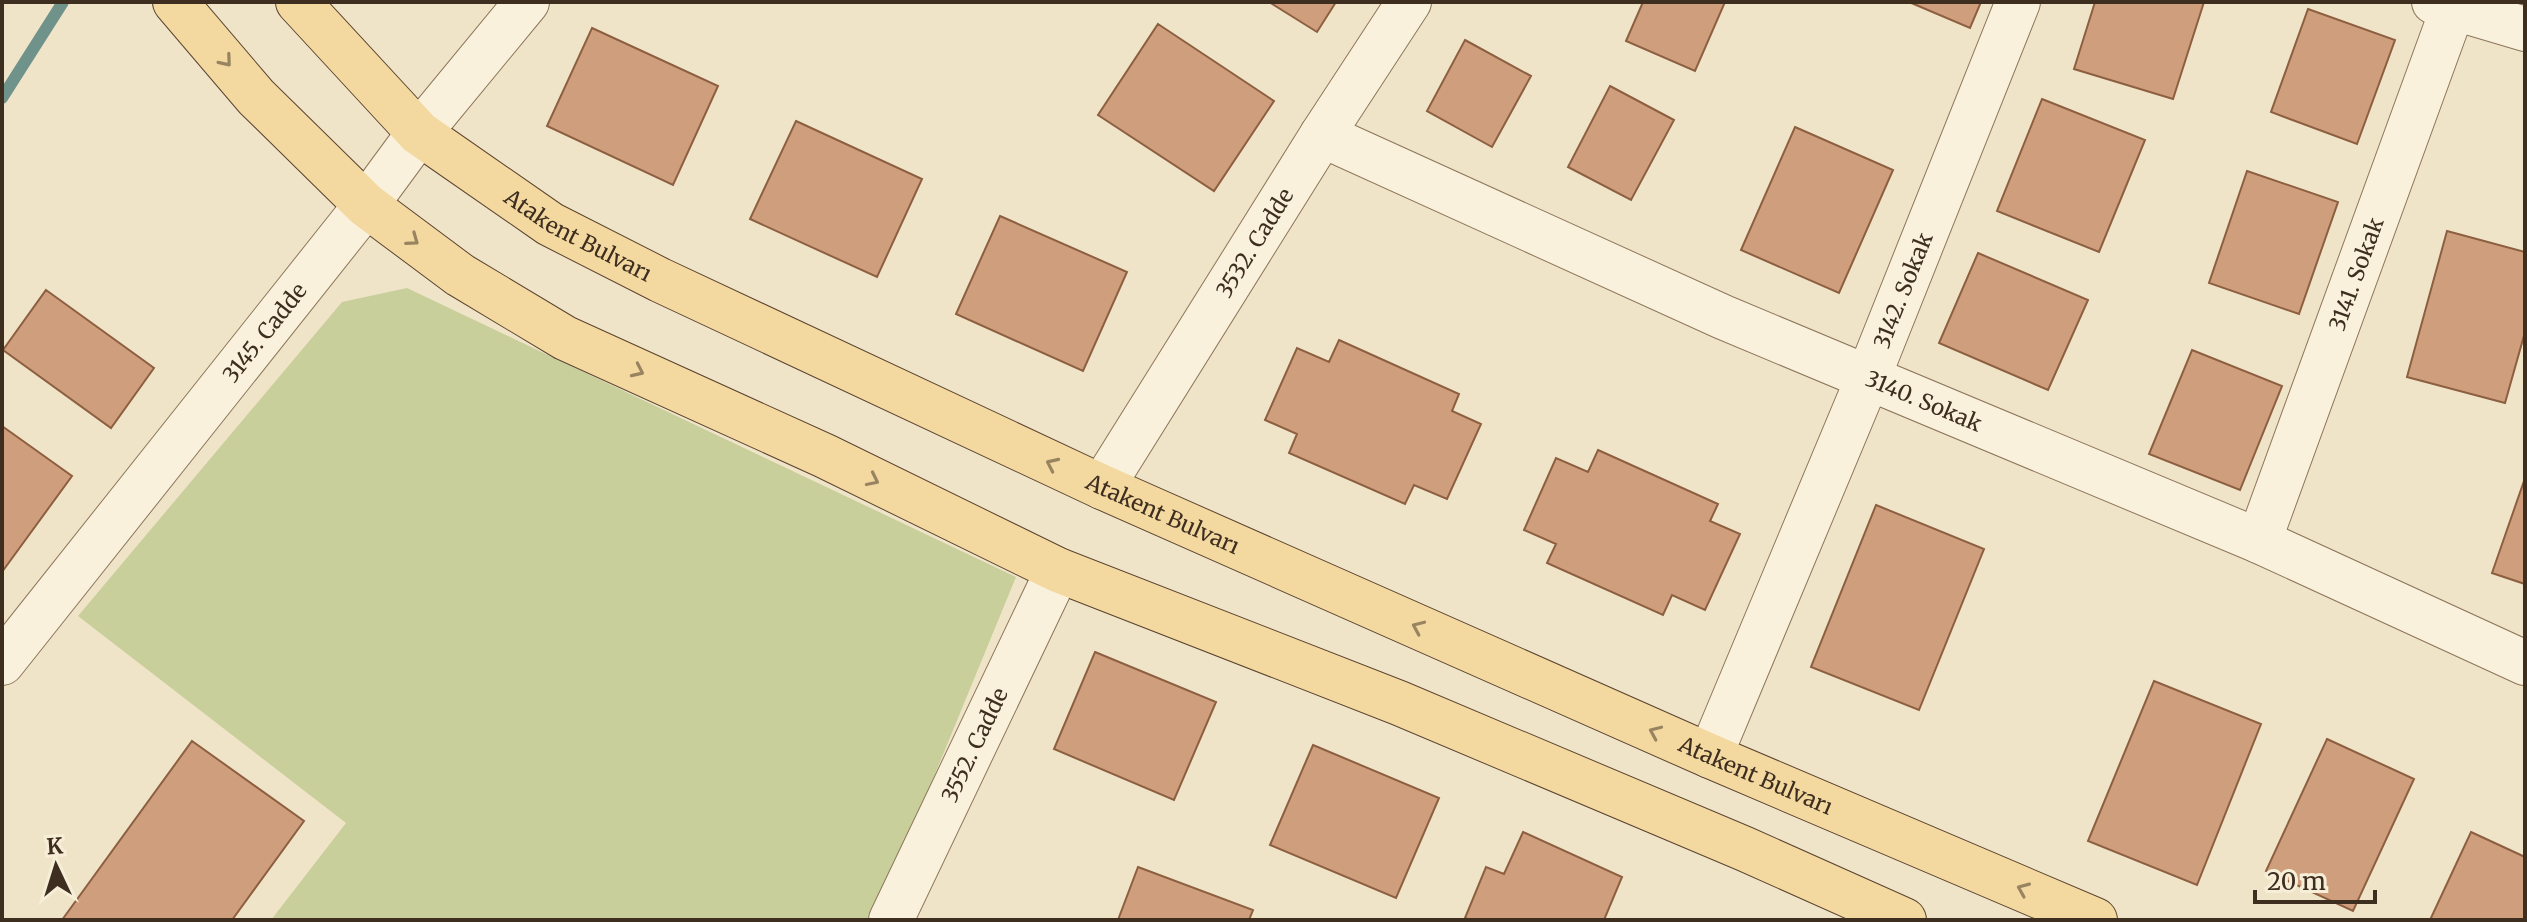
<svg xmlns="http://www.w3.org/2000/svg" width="2527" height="922" font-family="Merriweather,serif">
	<rect width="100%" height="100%" fill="#f0e4c8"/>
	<!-- green -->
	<path fill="#c9cf9b" d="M 407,288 L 1016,577 L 875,920 L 271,920 L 346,823 L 78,616 L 342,302 Z"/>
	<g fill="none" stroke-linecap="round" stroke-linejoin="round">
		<!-- stream -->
		<path stroke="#6f938a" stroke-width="12" d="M 2,98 L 63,2"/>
	</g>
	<!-- building -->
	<path fill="#cf9f7d" stroke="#8d5f41" stroke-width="2" d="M 1269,2 L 1336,2 L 1317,32 Z
		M 1643,2 L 1725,2 L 1695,71 L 1626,41 Z
		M 1909,2 L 1981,2 L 1970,28 Z
		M 2095,2 L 2204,2 L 2173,99 L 2074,69 Z
		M 2308,9 L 2395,40 L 2357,144 L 2271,112 Z
		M 1158,24 L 1274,101 L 1214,191 L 1098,115 Z
		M 592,28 L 718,86 L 673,185 L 547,126 Z
		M 1465,40 L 1531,76 L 1492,147 L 1427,111 Z
		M 1610,86 L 1674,120 L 1631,200 L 1568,167 Z
		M 2042,99 L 2145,140 L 2099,252 L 1997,211 Z
		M 796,121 L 922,179 L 877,277 L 750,219 Z
		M 1795,127 L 1893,170 L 1839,293 L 1741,250 Z
		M 2247,171 L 2338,202 L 2299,314 L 2209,283 Z
		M 1000,216 L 1127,272 L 1083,371 L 956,314 Z
		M 2447,231 L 2525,252 L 2525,332 L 2505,403 L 2407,377 Z
		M 1978,253 L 2088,300 L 2048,390 L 1939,343 Z
		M 46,290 L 154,368 L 111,428 L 3,350 Z
		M 1339,340 L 1459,394 L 1452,411 L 1481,424 L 1447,499 L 1414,485 L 1405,504 L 1289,453 L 1297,434 L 1265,420 L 1297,348 L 1329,362 Z
		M 2192,350 L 2282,386 L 2240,490 L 2149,454 Z
		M 2,426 L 72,476 L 2,572 Z
		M 1598,450 L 1718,504 L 1710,521 L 1740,534 L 1705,610 L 1672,595 L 1663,615 L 1547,563 L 1556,544 L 1524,530 L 1556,458 L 1588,472 Z
		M 2525,478 L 2525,584 L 2492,573 Z
		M 1876,505 L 1984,549 L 1919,710 L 1811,667 Z
		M 1095,652 L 1216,702 L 1174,800 L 1054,749 Z
		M 2154,681 L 2261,724 L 2197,885 L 2088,841 Z
		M 2327,739 L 2414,779 L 2353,911 L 2266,871 Z
		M 192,741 L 304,821 L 232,920 L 62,920 Z
		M 1313,745 L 1439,798 L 1396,898 L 1270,845 Z
		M 1523,832 L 1622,877 L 1604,920 L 1470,920 L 1465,918 L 1486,867 L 1504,874 Z
		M 2471,832 L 2525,857 L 2525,920 L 2430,920 Z
		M 1138,867 L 1253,910 L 1249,920 L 1118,920 Z"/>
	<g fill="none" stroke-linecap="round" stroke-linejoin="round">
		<defs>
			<g id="minor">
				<path d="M 2434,2 L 2525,29"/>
				<path id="s1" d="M 1322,135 L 1723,317 L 2259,541 L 2525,663"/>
				<path id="s2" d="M 1102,487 L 1322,135 L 1409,2"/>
				<path id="s3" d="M 2259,541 L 2453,8"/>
				<path id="s4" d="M 2,663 L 366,205 L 419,133 L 527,2"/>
				<path id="s5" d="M 1710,756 L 1868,378 L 2018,2"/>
				<path id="s6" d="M 891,920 L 1058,570"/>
			</g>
			<g id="major">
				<path d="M 175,2 L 256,97 L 366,205 L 460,275 L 565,338 L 825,456 L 1058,570 L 1399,703 L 1745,849 L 1904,920"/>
				<path id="s7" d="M 298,2 L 419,133 L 550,224 L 660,280 L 1102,487 L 1710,756 L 2095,920"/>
			</g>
		</defs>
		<!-- minor casing -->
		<use href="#minor" stroke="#8d765c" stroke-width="46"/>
		<!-- major casing -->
		<use href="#major" stroke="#5b4430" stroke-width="46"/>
		<!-- minor -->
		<use href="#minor" stroke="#faf1dc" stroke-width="44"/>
		<!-- major -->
		<use href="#major" stroke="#f3d9a0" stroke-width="44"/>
	</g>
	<!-- one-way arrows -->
	<defs><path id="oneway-chevron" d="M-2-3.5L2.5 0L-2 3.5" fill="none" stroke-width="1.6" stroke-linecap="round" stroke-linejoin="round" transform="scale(2)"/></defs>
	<g stroke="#988460">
		<use href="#oneway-chevron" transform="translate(226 61) rotate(50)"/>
		<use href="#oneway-chevron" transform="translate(413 240) rotate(36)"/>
		<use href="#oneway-chevron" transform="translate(638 371) rotate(25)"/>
		<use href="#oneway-chevron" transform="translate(1052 464) rotate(-155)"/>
		<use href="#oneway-chevron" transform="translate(873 480) rotate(26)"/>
		<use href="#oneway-chevron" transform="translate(1418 627) rotate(-156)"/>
		<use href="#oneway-chevron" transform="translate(1655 732) rotate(-156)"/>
		<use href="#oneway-chevron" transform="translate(2023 889) rotate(-157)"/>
	</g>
	<g text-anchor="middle" stroke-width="6" stroke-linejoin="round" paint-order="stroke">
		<!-- street labels -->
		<g font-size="22" fill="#3d2e20" stroke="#f7eed8">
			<text dy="8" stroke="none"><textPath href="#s7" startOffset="368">Atakent Bulvarı</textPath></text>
			<text dy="8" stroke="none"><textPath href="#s2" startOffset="288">3532. Cadde</textPath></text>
			<text dy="8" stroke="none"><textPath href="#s3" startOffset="284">3141. Sokak</textPath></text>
			<text dy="8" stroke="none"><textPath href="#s5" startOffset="504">3142. Sokak</textPath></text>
			<text dy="8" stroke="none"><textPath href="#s4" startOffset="422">3145. Cadde</textPath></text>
			<text dy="8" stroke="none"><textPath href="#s1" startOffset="658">3140. Sokak</textPath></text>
			<text dy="8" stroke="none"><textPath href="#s7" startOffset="1016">Atakent Bulvarı</textPath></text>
			<text dy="8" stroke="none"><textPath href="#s6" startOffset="194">3552. Cadde</textPath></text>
			<text dy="8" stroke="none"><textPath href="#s7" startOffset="1664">Atakent Bulvarı</textPath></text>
		</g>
	</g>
	<!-- border -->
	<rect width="2527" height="922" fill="none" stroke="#3d2e20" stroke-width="8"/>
	<!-- north arrow -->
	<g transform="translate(56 866) rotate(356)" stroke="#f7eed8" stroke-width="6" paint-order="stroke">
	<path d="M0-6L14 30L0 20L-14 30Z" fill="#3d2e20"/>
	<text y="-12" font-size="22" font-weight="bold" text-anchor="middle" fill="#3d2e20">K</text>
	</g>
	<!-- scale -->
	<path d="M2255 890v12h120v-12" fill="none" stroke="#3d2e20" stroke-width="4"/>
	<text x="2267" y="890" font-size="24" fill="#3d2e20" stroke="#f7eed8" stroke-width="6" paint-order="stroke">20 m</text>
</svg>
